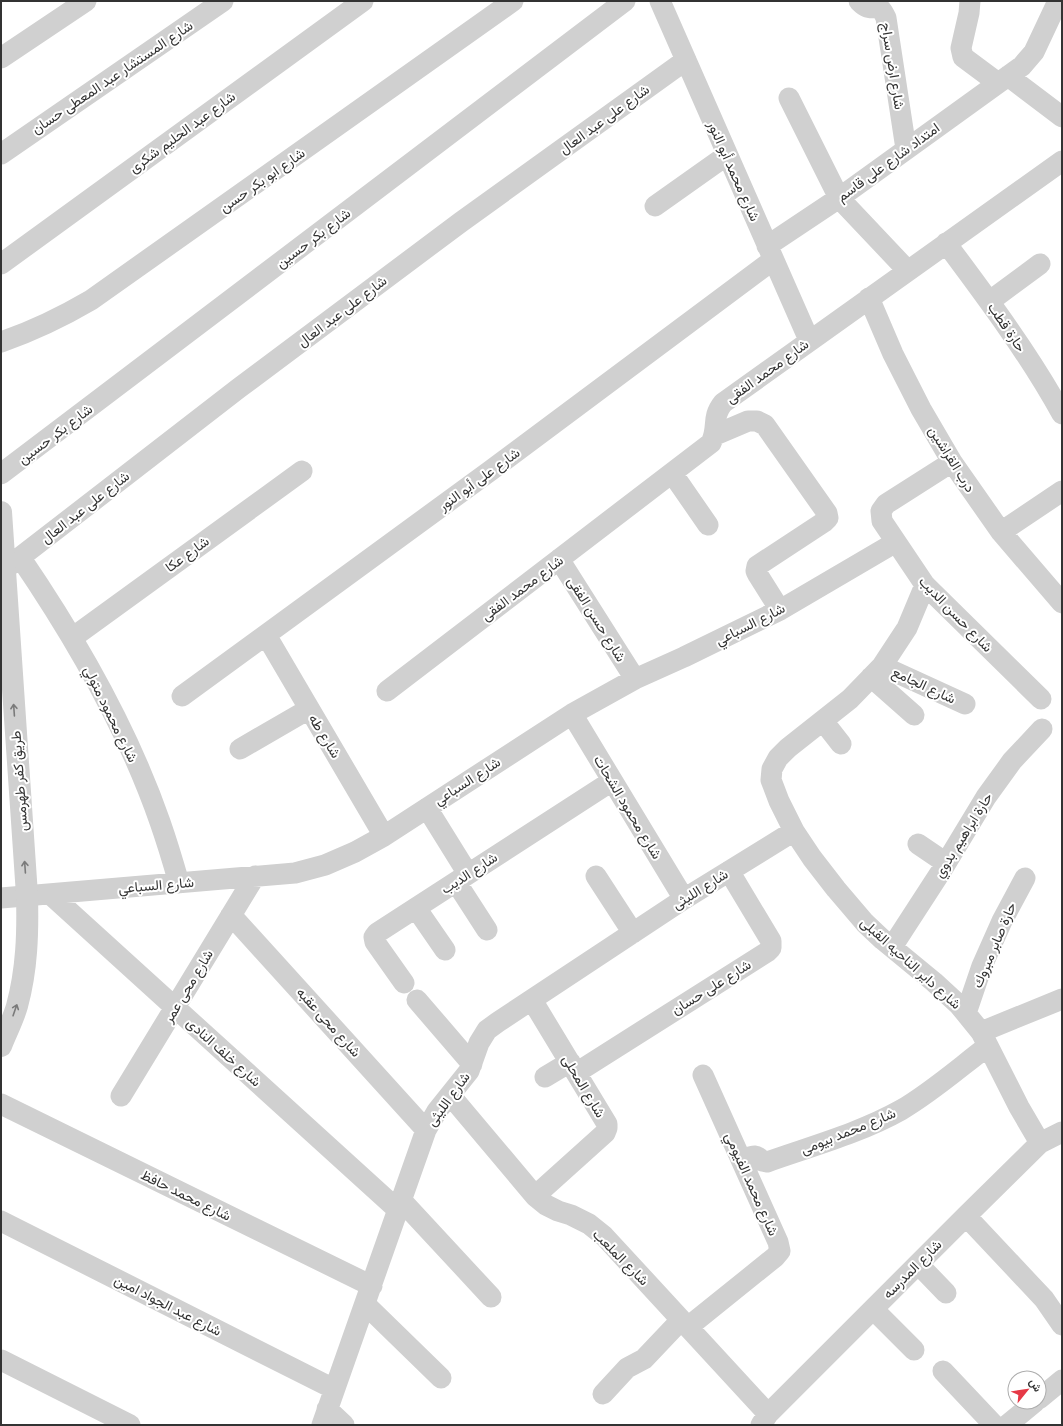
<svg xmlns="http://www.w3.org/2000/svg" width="1063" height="1426" font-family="'Varela Round',Vazirmatn,sans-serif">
	<rect width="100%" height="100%" fill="#fff"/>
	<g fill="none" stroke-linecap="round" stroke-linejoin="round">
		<!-- minor -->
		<path stroke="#d0d0d0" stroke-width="21" d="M 660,1 L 809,340
			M 859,1 C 861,3 864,6 867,7 C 879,10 879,3 886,18 L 906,149
			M 970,1 L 969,13 L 961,48 L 963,57 L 998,83
			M 1,58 L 86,1
			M 1008,76 L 1062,117
			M 789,98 L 839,198 L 908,271
			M 1,154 L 223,1
			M 655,206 L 727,155
			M 946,243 C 987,298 1029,354 1062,414
			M 767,246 L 839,198 L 1022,66 L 1034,52 L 1058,1
			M 1,264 L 363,1
			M 869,298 L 893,354 L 921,409 L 952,462 L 1001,532 L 1062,603
			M 990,301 L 1040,264
			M 1,342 C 33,331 62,317 91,300 L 513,1
			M 715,435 L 748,421 L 757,421 L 765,425 L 827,513 L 828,518 L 824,522 L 757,566 L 756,571 L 758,575 L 780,610
			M 952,462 L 886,504 L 881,511 L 882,521 L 925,585 L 1041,699
			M 672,473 L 708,525
			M 1,474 L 625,1
			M 1001,532 L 1062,491
			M 20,557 C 76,639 127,727 160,822 C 167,842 173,862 179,883
			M 559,559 L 635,679
			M 5,569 L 239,388 L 461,222 L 686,60
			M 925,585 L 907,628 L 882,666 L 850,699 L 788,748 L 778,758 L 772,769 L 771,780 L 779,801 L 794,831 L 812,858 L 836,889 L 865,923 L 883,940 L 934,982 L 959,1005 L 981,1032 L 1019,1107 L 1040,1143
			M 266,635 L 384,836
			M 72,638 L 302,471
			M 882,666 L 965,704
			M 871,677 L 914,715
			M 387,691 L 711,443 C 719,427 711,418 723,403 L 1062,161
			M 182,696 L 490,471 L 773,260
			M 572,714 L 684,899
			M 823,721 L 841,744
			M 240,749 L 309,709
			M 427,808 L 468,874
			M 918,844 L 946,863
			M 596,876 L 633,933
			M 456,882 L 487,930
			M 50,894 L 398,1210
			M 1,898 L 295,873 L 325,865 L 355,852 L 384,836 L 572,714 L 635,679 L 684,657 L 780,610 L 896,542
			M 416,908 L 445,950
			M 231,915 L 426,1130
			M 892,947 L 940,873 L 986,797 L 1012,761 L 1042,729
			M 404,983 L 375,942 L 374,937 L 377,933 L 612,781
			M 417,1000 L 472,1064
			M 532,1000 L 607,1124 L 607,1128 L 605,1133 L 535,1196
			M 966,1013 L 982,966 L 1002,921 L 1025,878
			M 981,1032 L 1062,999
			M 576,1073 L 767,952 L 771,948 L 771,941 L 729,871
			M 545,1077 L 570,1062
			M 450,1095 L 535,1196 L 546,1205 L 558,1211 L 571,1215 L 589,1224 L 604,1236 L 768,1414
			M 121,1096 L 255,876
			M 1,1104 L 372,1286
			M 741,1160 C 751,1157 755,1152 762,1161 L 767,1162 C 812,1146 860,1133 901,1110 C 932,1092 960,1067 988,1046
			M 401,1200 L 491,1297
			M 966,1216 L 1044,1299 L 1062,1325
			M 1,1221 L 334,1389
			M 918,1264 L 946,1293
			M 365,1304 L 441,1378
			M 873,1309 L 914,1350
			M 688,1327 L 775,1257 L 780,1251 L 778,1242 L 703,1075
			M 1,1360 L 130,1425
			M 943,1371 L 994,1425
			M 603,1394 L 627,1368 L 644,1359 L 681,1320
			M 1039,1399 L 1062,1380
			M 327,1409 L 344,1425
			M 322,1425 L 426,1130 L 437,1111 L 469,1071 L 479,1043 L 487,1030 L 498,1022 L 684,899 L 794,831
			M 761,1425 L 768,1414 L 966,1216 L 1040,1143 L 1062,1132
			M 1007,1425 L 1035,1402"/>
		<!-- tertiary -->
		<path stroke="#d0d0d0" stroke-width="22" d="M 1,512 L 27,895 C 28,933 27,969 17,1006 C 13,1020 6,1033 1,1046"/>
	</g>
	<!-- one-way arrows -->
	<defs><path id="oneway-shaft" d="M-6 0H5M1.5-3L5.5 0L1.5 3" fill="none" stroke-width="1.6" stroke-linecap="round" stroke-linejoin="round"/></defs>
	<g stroke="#7a7a7a">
		<use href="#oneway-shaft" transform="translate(14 710) rotate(-94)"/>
		<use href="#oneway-shaft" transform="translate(25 867) rotate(-94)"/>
		<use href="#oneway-shaft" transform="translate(15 1010) rotate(-71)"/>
	</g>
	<g text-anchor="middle" stroke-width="4" stroke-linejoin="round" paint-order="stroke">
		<!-- street labels -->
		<g font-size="14" fill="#333" stroke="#fff">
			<text transform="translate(893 66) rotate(81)" y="5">شارع ارض سراج</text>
			<text transform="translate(112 77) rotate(-34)" y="5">شارع المستشار عبد المعطى حسان</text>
			<text transform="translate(604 119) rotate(-36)" y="5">شارع على عبد العال</text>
			<text transform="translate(182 132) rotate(-36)" y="5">شارع عبد الحليم شكرى</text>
			<text transform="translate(888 162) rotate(-36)" y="5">امتداد شارع على قاسم</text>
			<text transform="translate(734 171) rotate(66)" y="5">شارع محمد أبو النور</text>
			<text transform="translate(262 180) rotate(-35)" y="5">شارع ابو بكر حسن</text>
			<text transform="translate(313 238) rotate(-37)" y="5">شارع بكر حسين</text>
			<text transform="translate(342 311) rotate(-37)" y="5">شارع على عبد العال</text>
			<text transform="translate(1007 327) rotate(56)" y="5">حارة قطب</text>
			<text transform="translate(767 371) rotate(-36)" y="5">شارع محمد الفقى</text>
			<text transform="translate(55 434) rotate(-37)" y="5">شارع بكر حسين</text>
			<text transform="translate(952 459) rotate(58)" y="5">درب القراشين</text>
			<text transform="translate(479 479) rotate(-36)" y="5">شارع على أبو النور</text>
			<text transform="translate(85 507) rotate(-38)" y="5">شارع على عبد العال</text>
			<text transform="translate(187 554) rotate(-36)" y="5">شارع عكا</text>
			<text transform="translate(522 588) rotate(-37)" y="5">شارع محمد الفقى</text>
			<text transform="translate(956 614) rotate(46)" y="5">شارع حسن الديب</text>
			<text transform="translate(597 619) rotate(58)" y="5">شارع حسن الفقى</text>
			<text transform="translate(750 624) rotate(-27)" y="5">شارع السباعي</text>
			<text transform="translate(924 685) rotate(25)" y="5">شارع الجامع</text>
			<text transform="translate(111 714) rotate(64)" y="5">شارع محمود متولي</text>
			<text transform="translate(325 736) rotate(59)" y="5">شارع طه</text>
			<text transform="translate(19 781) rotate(-94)" y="5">طريق كفر طهرمس</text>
			<text transform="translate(467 781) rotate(-33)" y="5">شارع السباعي</text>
			<text transform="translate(628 807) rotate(59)" y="5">شارع محمود الشحات</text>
			<text transform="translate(963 835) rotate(-58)" y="5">حارة ابراهيم بدوي</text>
			<text transform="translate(469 873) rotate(-33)" y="5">شارع الديب</text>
			<text transform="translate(156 885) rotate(-5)" y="5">شارع السباعي</text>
			<text transform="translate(700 889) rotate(-32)" y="5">شارع الليثى</text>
			<text transform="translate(994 945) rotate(-67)" y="5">حارة صابر مبروك</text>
			<text transform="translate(911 963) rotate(42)" y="5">شارع داير الناحيه القبلى</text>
			<text transform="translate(188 986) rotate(-59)" y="5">شارع محى عمر</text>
			<text transform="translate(711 987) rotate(-32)" y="5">شارع على حسان</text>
			<text transform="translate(329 1022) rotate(48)" y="5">شارع محى عقبه</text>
			<text transform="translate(224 1052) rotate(42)" y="5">شارع خلف النادى</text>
			<text transform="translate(584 1086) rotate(59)" y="5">شارع المحلى</text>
			<text transform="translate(448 1099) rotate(-54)" y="5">شارع الليثى</text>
			<text transform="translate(848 1131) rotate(-22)" y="5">شارع محمد بيومى</text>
			<text transform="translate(752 1184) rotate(66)" y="5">شارع محمد الفيومي</text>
			<text transform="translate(186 1195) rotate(26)" y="5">شارع محمد حافظ</text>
			<text transform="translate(621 1257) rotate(45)" y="5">شارع الملعب</text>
			<text transform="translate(912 1269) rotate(-45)" y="5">شارع المدرسه</text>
			<text transform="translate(168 1305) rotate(27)" y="5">شارع عبد الجواد امين</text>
		</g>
	</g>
	<!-- border -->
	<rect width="1063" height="1426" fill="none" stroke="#333333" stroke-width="4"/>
	<!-- north arrow -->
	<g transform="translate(1027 1390) rotate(60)"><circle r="19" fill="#ffffff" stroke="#adadad"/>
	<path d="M0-3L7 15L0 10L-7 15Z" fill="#e63946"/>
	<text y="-6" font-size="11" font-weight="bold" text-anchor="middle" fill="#333333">ش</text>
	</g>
</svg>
